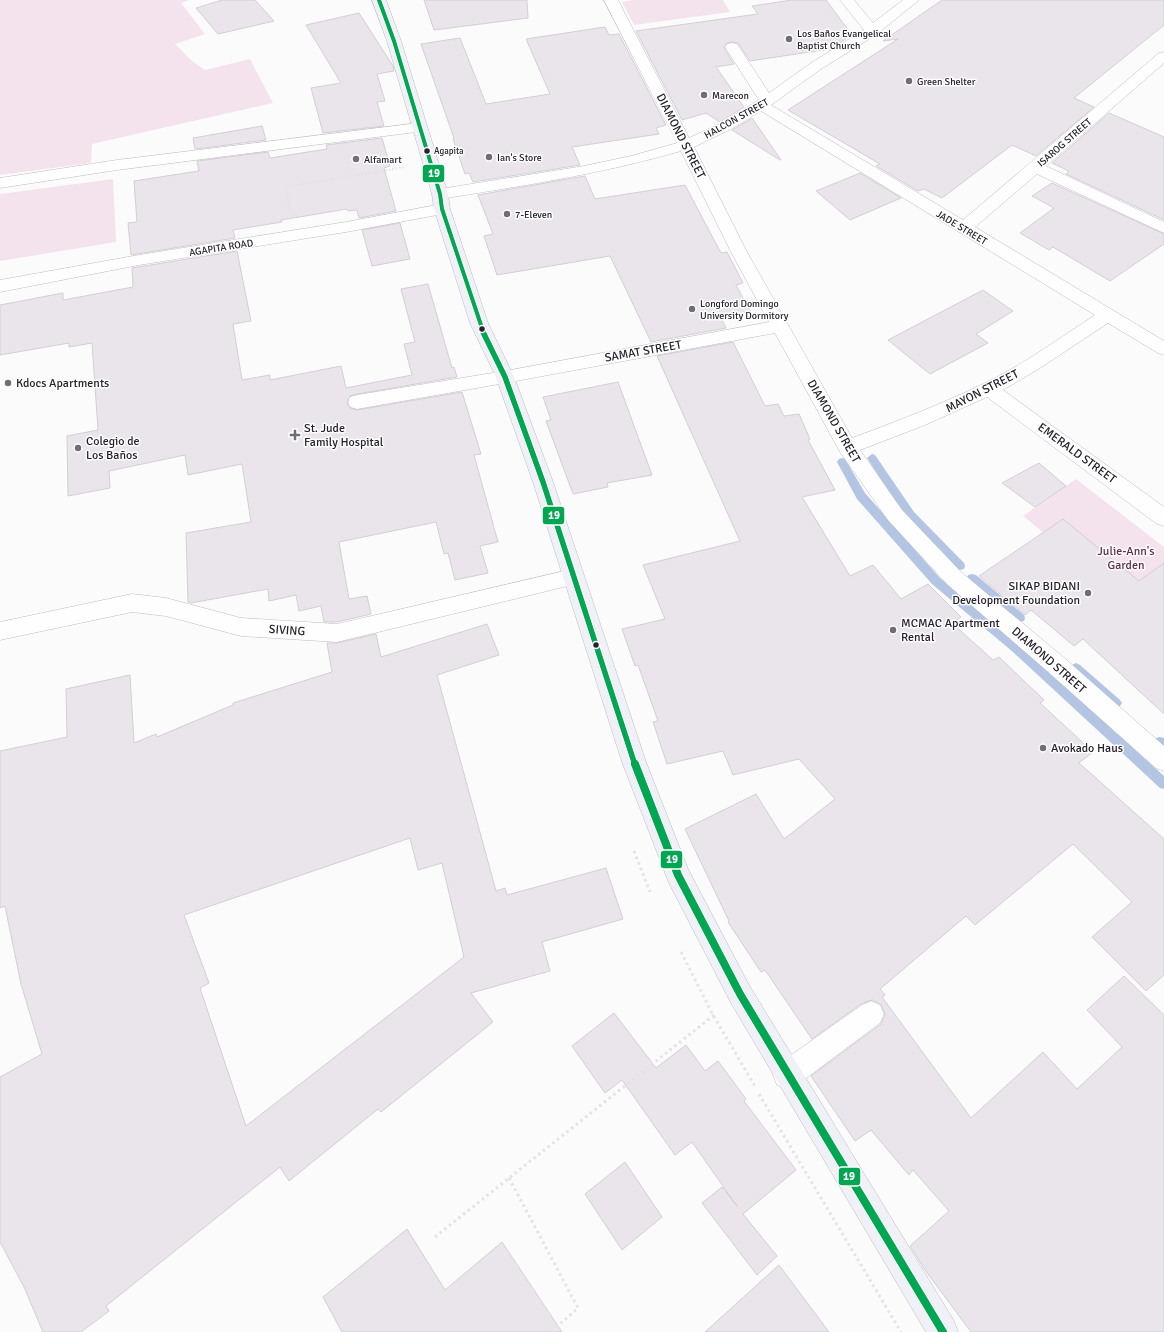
<svg xmlns="http://www.w3.org/2000/svg" width="1164" height="1332" font-family="Signika,sans-serif">
	<rect width="100%" height="100%" fill="#fbfbfb"/>
	<!-- green -->
	<path fill="#f4e3ed" d="M 0,0 L 189,0 L 181,3 L 205,34 L 175,44 L 191,60 L 205,70 L 250,59 L 273,103 L 92,144 L 91,163 L 0,175 Z
		M 634,0 L 723,0 L 730,12 L 634,25 L 622,2 Z
		M 113,179 L 116,242 L 0,261 L 0,194 Z
		M 1076,479 L 1164,547 L 1164,631 L 1023,516 Z"/>
	<g fill="none" stroke-linecap="round" stroke-linejoin="round">
		<!-- stream -->
		<path fill="#b3c5e2" fill-rule="evenodd" d="M 872,454 L 875,455 L 914,512 L 964,563 L 965,566 L 964,569 L 960,570 L 956,569 L 906,518 L 867,458 Z
			M 842,458 L 845,459 L 865,493 L 940,578 L 1021,646 L 1164,776 L 1164,789 L 1160,788 L 1013,652 L 932,584 L 857,499 L 837,462 L 839,459 Z
			M 972,574 L 976,575 L 1024,615 L 1025,618 L 1024,621 L 1020,622 L 1016,621 L 968,581 L 967,578 L 968,575 Z
			M 1076,663 L 1080,665 L 1120,700 L 1122,703 L 1120,706 L 1116,708 L 1112,706 L 1072,671 L 1070,668 L 1072,665 Z
			M 1160,737 L 1164,738 L 1164,750 L 1156,746 L 1154,742 L 1156,738 Z"/>
	</g>
	<!-- building -->
	<path fill="#eae4eb" stroke="#d3cfd4" fill-rule="evenodd" d="M 222,0 L 255,0 L 274,21 L 218,34 L 196,8 Z
		M 424,0 L 527,0 L 528,18 L 434,30 Z
		M 792,0 L 826,0 L 852,35 L 830,49 L 750,61 L 738,43 L 732,42 L 727,43 L 724,48 L 734,64 L 716,67 L 744,107 L 720,122 L 706,113 L 682,120 L 636,31 L 758,14 L 752,6 Z
		M 942,0 L 1164,0 L 1164,25 L 1074,98 L 1094,107 L 1036,156 L 1012,145 L 942,198 L 924,189 L 918,191 L 876,166 L 880,164 L 788,110 L 898,39 L 883,41 Z
		M 359,13 L 393,66 L 394,71 L 377,74 L 385,101 L 377,102 L 384,126 L 323,133 L 311,88 L 341,83 L 306,25 Z
		M 605,27 L 609,35 L 619,34 L 666,125 L 656,128 L 659,134 L 572,147 L 580,165 L 473,182 L 469,173 L 465,174 L 453,139 L 454,138 L 421,44 L 460,38 L 486,104 L 550,94 L 526,39 Z
		M 1109,113 L 1164,137 L 1164,220 L 1066,174 L 1069,171 L 1052,163 Z
		M 752,118 L 781,160 L 780,160 L 732,130 Z
		M 262,126 L 266,140 L 195,149 L 193,138 Z
		M 382,138 L 390,166 L 384,168 L 396,211 L 359,218 L 357,210 L 348,211 L 347,209 L 281,220 L 282,222 L 233,230 L 235,238 L 131,255 L 128,223 L 137,222 L 134,181 L 199,171 L 197,161 L 268,152 L 270,158 L 327,149 L 326,145 Z
		M 860,173 L 901,198 L 850,220 L 816,191 Z
		M 585,176 L 595,199 L 685,185 L 721,253 L 727,252 L 743,283 L 736,285 L 751,313 L 721,318 L 726,328 L 651,342 L 610,256 L 497,275 L 484,236 L 493,234 L 478,195 Z
		M 1052,183 L 1164,234 L 1164,244 L 1110,281 L 1053,247 L 1049,250 L 1020,233 L 1054,208 L 1032,196 Z
		M 400,223 L 410,259 L 372,266 L 362,230 Z
		M 237,251 L 251,321 L 233,324 L 242,380 L 270,375 L 270,380 L 341,366 L 346,388 L 412,375 L 404,344 L 415,342 L 401,289 L 428,284 L 452,368 L 454,367 L 457,377 L 357,394 L 350,396 L 347,403 L 350,408 L 357,410 L 462,392 L 481,454 L 474,455 L 498,542 L 480,546 L 488,573 L 455,580 L 448,553 L 444,554 L 436,522 L 339,542 L 349,599 L 367,596 L 371,614 L 337,622 L 324,622 L 321,606 L 299,611 L 296,595 L 269,601 L 268,589 L 191,603 L 188,602 L 186,533 L 251,522 L 242,464 L 188,475 L 185,455 L 109,471 L 110,488 L 68,496 L 67,436 L 98,430 L 92,343 L 69,347 L 69,343 L 0,355 L 0,305 L 63,293 L 63,300 L 133,287 L 132,268 Z
		M 983,290 L 1013,311 L 976,334 L 988,343 L 930,374 L 888,340 Z
		M 733,342 L 765,406 L 778,404 L 784,416 L 799,414 L 810,439 L 808,440 L 835,490 L 802,497 L 850,576 L 873,565 L 901,599 L 928,584 L 961,617 L 952,623 L 993,660 L 999,657 L 1044,700 L 1040,703 L 1093,752 L 1079,763 L 1164,839 L 1164,975 L 1146,991 L 1092,937 L 1132,902 L 1073,844 L 975,925 L 966,916 L 880,989 L 885,995 L 882,997 L 971,1118 L 1043,1052 L 1077,1089 L 1122,1047 L 1087,1010 L 1124,976 L 1164,1015 L 1164,1332 L 971,1332 L 925,1270 L 910,1246 L 949,1211 L 913,1170 L 909,1175 L 871,1130 L 855,1141 L 811,1076 L 881,1024 L 885,1015 L 881,1004 L 872,1000 L 861,1004 L 812,1039 L 765,970 L 761,972 L 728,922 L 729,921 L 685,829 L 756,794 L 784,839 L 835,799 L 799,759 L 733,775 L 723,751 L 667,764 L 653,722 L 658,721 L 638,665 L 635,666 L 622,629 L 665,619 L 643,565 L 740,541 L 657,356 Z
		M 618,382 L 652,475 L 607,483 L 608,487 L 573,494 L 546,421 L 551,420 L 543,397 Z
		M 1039,463 L 1066,486 L 1035,507 L 1002,483 Z
		M 1063,519 L 1139,581 L 1164,563 L 1164,714 L 1083,639 L 1074,646 L 1031,610 L 1025,615 L 979,576 Z
		M 487,624 L 499,655 L 437,675 L 496,891 L 505,888 L 507,895 L 606,868 L 623,919 L 542,942 L 550,971 L 471,993 L 493,1022 L 381,1112 L 378,1109 L 289,1181 L 280,1167 L 106,1306 L 109,1311 L 81,1332 L 43,1332 L 24,1287 L 0,1242 L 0,1077 L 42,1054 L 21,984 L 5,906 L 0,908 L 0,751 L 67,737 L 66,689 L 130,675 L 134,743 L 156,734 L 157,737 L 233,705 L 233,703 L 332,672 L 327,643 L 337,643 L 376,634 L 381,657 ZM 410,838 L 418,870 L 442,863 L 464,957 L 246,1126 L 200,988 L 209,983 L 184,915 Z
		M 614,1013 L 656,1068 L 686,1045 L 705,1071 L 718,1061 L 746,1099 L 744,1101 L 796,1170 L 743,1214 L 777,1256 L 757,1275 L 702,1203 L 722,1187 L 737,1206 L 692,1142 L 675,1155 L 622,1080 L 605,1093 L 572,1046 Z
		M 625,1162 L 662,1217 L 622,1250 L 585,1194 Z
		M 407,1229 L 445,1290 L 502,1242 L 562,1332 L 342,1332 L 323,1297 Z
		M 779,1265 L 829,1332 L 705,1332 Z"/>
	<g fill="none" stroke-linecap="round" stroke-linejoin="round">
		<defs>
			<path id="minor" d="M 604,0 L 618,0 L 689,138 L 721,123 L 759,100 L 725,47 L 727,44 L 732,43 L 737,44 L 769,93 L 811,63 L 864,30 L 840,0 L 854,0 L 873,23 L 903,0 L 919,0 L 877,34 L 821,69 L 771,105 L 963,220 L 1159,53 L 1164,52 L 1164,63 L 1046,166 L 1164,222 L 1164,233 L 1037,174 L 975,227 L 1164,341 L 1164,355 L 1158,353 L 1108,323 L 1040,368 L 1003,390 L 1164,507 L 1164,526 L 1157,524 L 987,397 L 925,425 L 860,450 L 902,510 L 961,572 L 1062,656 L 1164,746 L 1164,771 L 1156,768 L 1046,670 L 947,584 L 888,520 L 840,452 L 775,333 L 505,383 L 357,409 L 350,407 L 348,402 L 350,397 L 357,395 L 505,371 L 769,322 L 731,252 L 681,151 C 601,174 522,186 440,199 L 434,197 L 432,194 L 434,191 L 440,189 L 584,166 L 631,156 L 677,143 ZM 761,111 L 1095,315 C 1063,336 1031,359 997,377 C 950,401 901,420 852,438 L 747,252 L 694,147 L 731,129 Z
				M 419,123 L 424,125 L 427,128 L 424,131 L 117,170 L 0,188 L 0,178 L 117,160 Z
				M 442,204 L 448,205 L 450,209 L 448,213 L 346,232 L 139,265 L 0,292 L 0,280 L 139,255 L 346,222 Z
				M 573,569 L 580,571 L 583,577 L 580,583 L 337,642 L 241,636 L 166,616 L 132,612 L 0,640 L 0,622 L 132,594 L 166,598 L 241,618 L 337,624 Z
				M 871,1001 L 880,1005 L 884,1014 L 880,1023 L 797,1085 L 787,1089 L 777,1085 L 773,1075 L 777,1065 L 862,1005 Z"/>
			<path id="major" d="M 372,0 L 386,0 L 401,41 L 448,194 L 450,209 L 488,323 L 514,377 L 553,482 L 646,762 L 688,869 L 749,985 L 954,1321 L 958,1332 L 926,1332 L 731,1003 L 669,883 L 622,762 L 533,482 L 496,377 L 470,323 L 434,209 L 432,194 L 387,41 Z"/>
		</defs>
		<!-- minor casing -->
		<use href="#minor" stroke="#bdbbc0" stroke-width="1"/>
		<!-- major casing -->
		<use href="#major" stroke="#bbbcc6" stroke-width="1"/>
		<!-- path-far1 -->
		<path stroke="#e3e3e3" stroke-width="2" stroke-dasharray="1.5 2" stroke-linecap="butt" d="M 290,212 L 286,187 L 405,167"/>
		<!-- path -->
		<path stroke="#e3e3e3" stroke-width="3" stroke-dasharray="2.5 3.5" stroke-linecap="butt" d="M 634,851 L 650,892
			M 681,952 L 713,1015 L 756,1088
			M 759,1094 L 901,1332
			M 509,1178 L 578,1308 L 551,1332
			M 435,1237 L 714,1015"/>
		<!-- minor -->
		<use href="#minor" fill="#fefefe" fill-rule="evenodd"/>
		<!-- major -->
		<use href="#major" fill="#f0f1f6" fill-rule="evenodd"/>
		<defs>
			<path id="bus-1-far2" d="M 379,0 L 394,41 L 440,194 L 442,209 L 483,331"/>
			<path id="bus-1-far1" d="M 482,330 L 505,377 L 543,482 L 635,765"/>
			<path id="bus-1" d="M 635,764 L 678,875 L 740,994 L 943,1332"/>
		</defs>
		<!-- bus-1-far2 casing -->
		<use href="#bus-1-far2" stroke="#fff" stroke-width="6"/>
		<!-- bus-1-far1 casing -->
		<use href="#bus-1-far1" stroke="#fff" stroke-width="8"/>
		<!-- bus-1 casing -->
		<use href="#bus-1" stroke="#fff" stroke-width="10"/>
		<!-- bus-1-far2 -->
		<use href="#bus-1-far2" stroke="#00a651" stroke-width="4"/>
		<!-- bus-1-far1 -->
		<use href="#bus-1-far1" stroke="#00a651" stroke-width="5.5"/>
		<!-- bus-1 -->
		<use href="#bus-1" stroke="#00a651" stroke-width="8"/>
	</g>
	<!-- markers -->
	<g fill="#706d75" stroke="#fff" stroke-width="1.5">
		<circle cx="789" cy="39" r="4"/>
		<circle cx="909" cy="81" r="4"/>
		<circle cx="704" cy="95" r="4"/>
		<circle cx="489" cy="157" r="4"/>
		<circle cx="356" cy="159" r="4"/>
		<circle cx="507" cy="214" r="4"/>
		<circle cx="692" cy="309" r="4"/>
		<circle cx="8" cy="383" r="4"/>
		<path d="M293 429h4v4h4v4h-4v4h-4v-4h-4v-4h4z"/>
		<circle cx="78" cy="448" r="4"/>
		<circle cx="1088" cy="593" r="4"/>
		<circle cx="893" cy="630" r="4"/>
		<circle cx="1043" cy="748" r="4"/>
	</g>
	<g fill="#25212d" stroke="#fff" stroke-width="1.5">
		<circle cx="427" cy="151" r="3.5"/>
		<circle cx="482" cy="329" r="3.5"/>
		<circle cx="596" cy="645" r="3.5"/>
	</g>
	<g text-anchor="middle" stroke-width="3" stroke-linejoin="round" paint-order="stroke">
		<!-- far-bus labels -->
		<g font-size="9" fill="#25212d" stroke="#fff" text-anchor="start">
			<text x="434" y="154">Agapita</text>
		</g>
		<!-- far-poi labels -->
		<g font-size="10" fill="#25212d" stroke="#fff" text-anchor="start">
			<text x="797" y="37">Los Baños Evangelical<tspan x="797" dy="12">Baptist Church</tspan></text>
			<text x="917" y="85">Green Shelter</text>
			<text x="712" y="99">Marecon</text>
			<text x="497" y="161">Ian's Store</text>
			<text x="364" y="163">Alfamart</text>
			<text x="515" y="218">7-Eleven</text>
			<text x="700" y="307">Longford Domingo<tspan x="700" dy="12">University Dormitory</tspan></text>
		</g>
		<!-- far-street labels -->
		<g font-size="10" fill="#25212d" stroke="#fff">
			<text transform="translate(736 118) rotate(-29)" y="4">HALCON STREET</text>
			<text transform="translate(1064 142) rotate(-41)" y="4">ISAROG STREET</text>
			<text transform="translate(962 227) rotate(31)" y="4">JADE STREET</text>
			<text transform="translate(221 247) rotate(-9)" y="4">AGAPITA ROAD</text>
		</g>
		<!-- street labels -->
		<g font-size="12" fill="#25212d" stroke="#fff">
			<text transform="translate(681 136) rotate(63)" y="4">DIAMOND STREET</text>
			<text transform="translate(643 351) rotate(-10)" y="4">SAMAT STREET</text>
			<text transform="translate(982 391) rotate(-27)" y="4">MAYON STREET</text>
			<text transform="translate(834 421) rotate(60)" y="4">DIAMOND STREET</text>
			<text transform="translate(1077 453) rotate(36)" y="4">EMERALD STREET</text>
			<text transform="translate(287 630) rotate(4)" y="4">SIVING</text>
			<text transform="translate(1049 660) rotate(41)" y="4">DIAMOND STREET</text>
		</g>
		<!-- poi labels -->
		<g font-size="12" fill="#25212d" stroke="#fff" text-anchor="start">
			<text x="16" y="387">Kdocs Apartments</text>
			<text x="304" y="432">St. Jude<tspan x="304" dy="14">Family Hospital</tspan></text>
			<text x="86" y="445">Colegio de<tspan x="86" dy="14">Los Baños</tspan></text>
			<text x="1080" y="590" text-anchor="end">SIKAP BIDANI<tspan x="1080" dy="14">Development Foundation</tspan></text>
			<text x="901" y="627">MCMAC Apartment<tspan x="901" dy="14">Rental</tspan></text>
			<text x="1051" y="752">Avokado Haus</text>
		</g>
		<!-- park labels -->
		<g font-size="12" fill="#622a4f" stroke="#fff">
			<text x="1126" y="555">Julie-Ann's<tspan x="1126" dy="14">Garden</tspan></text>
		</g>
	</g>
	<g stroke="#fff" stroke-width="1.5">
		<rect x="422" y="164" width="23" height="19" rx="4" fill="#00a651"/>
		<rect x="542" y="506" width="23" height="19" rx="4" fill="#00a651"/>
		<rect x="660" y="850" width="23" height="19" rx="4" fill="#00a651"/>
		<rect x="838" y="1167" width="23" height="19" rx="4" fill="#00a651"/>
	</g>
	<g font-size="11" text-anchor="middle" font-weight="bold" fill="#fff">
		<text x="434" y="177">19</text>
		<text x="554" y="519">19</text>
		<text x="672" y="863">19</text>
		<text x="849" y="1180">19</text>
	</g>
</svg>
